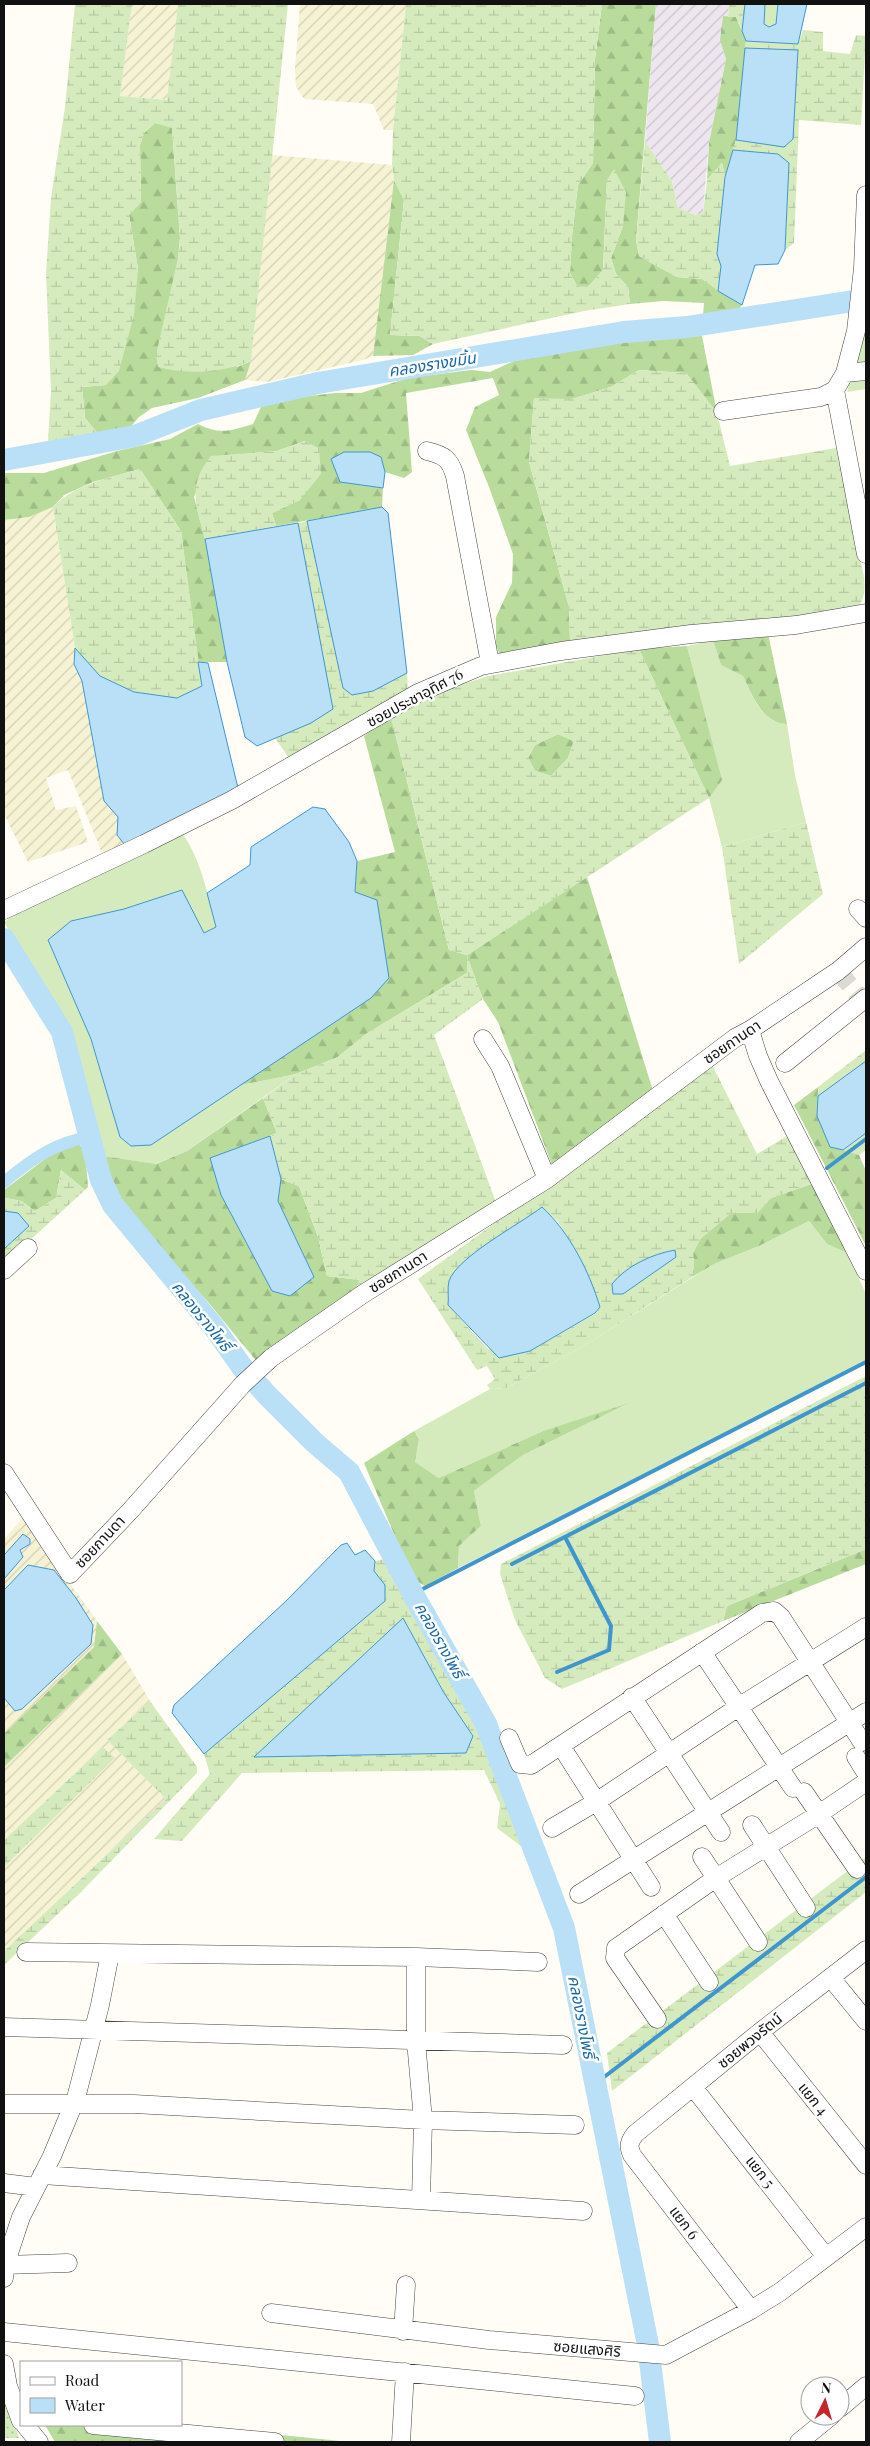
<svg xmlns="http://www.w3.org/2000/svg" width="870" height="2446" font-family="'Playfair Display','Noto Sans Thai',serif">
	<defs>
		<pattern id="industrial-furrows" width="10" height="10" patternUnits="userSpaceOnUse" patternTransform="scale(1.25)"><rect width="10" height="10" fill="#eee6ef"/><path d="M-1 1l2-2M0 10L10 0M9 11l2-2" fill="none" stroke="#cbc4cc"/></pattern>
		<pattern id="farmland-furrows" width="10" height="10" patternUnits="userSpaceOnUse" patternTransform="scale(1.25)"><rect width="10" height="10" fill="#f6f3d4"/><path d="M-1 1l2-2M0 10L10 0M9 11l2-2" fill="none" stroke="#d2cfb5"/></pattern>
		<pattern id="forest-firs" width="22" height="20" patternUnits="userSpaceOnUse" patternTransform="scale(1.25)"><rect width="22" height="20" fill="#b9dc9c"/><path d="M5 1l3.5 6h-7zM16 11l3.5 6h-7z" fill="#9ebc85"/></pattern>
		<pattern id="wetland-marsh" width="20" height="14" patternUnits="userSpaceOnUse" patternTransform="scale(1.25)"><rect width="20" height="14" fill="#d5ebbd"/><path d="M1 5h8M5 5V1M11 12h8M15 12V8" fill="none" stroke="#b6c8a1"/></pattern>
		<pattern id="park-dots" width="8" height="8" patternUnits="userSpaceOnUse" patternTransform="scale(1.25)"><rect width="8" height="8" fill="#d5ebbd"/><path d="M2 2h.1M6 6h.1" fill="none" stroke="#b6c8a1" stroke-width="1.8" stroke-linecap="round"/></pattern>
	</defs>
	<rect width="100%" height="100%" fill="#fffdf5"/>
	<!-- industrial -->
	<path fill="url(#industrial-furrows)" d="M 656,4 L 729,4 L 728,17 L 723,16 L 721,42 L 726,59 L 709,143 L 703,213 L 696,215 L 678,208 L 672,181 L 645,141 Z"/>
	<!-- farmland -->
	<path fill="url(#farmland-furrows)" d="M 132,4 L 178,4 L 168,100 L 120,96 Z
		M 300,4 L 406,4 L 393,130 L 384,130 L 373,104 L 304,99 L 296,87 L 295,69 Z
		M 272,155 L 392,165 L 394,180 L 373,356 L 363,360 L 267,382 L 245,380 L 251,361 Z
		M 53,507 L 75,648 L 74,664 L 82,681 L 104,801 L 118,817 L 117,835 L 125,845 L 102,853 L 68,770 L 46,778 L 56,810 L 76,806 L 88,842 L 28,862 L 4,814 L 4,520 L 29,517 Z
		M 23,1518 L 97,1621 L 94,1647 L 4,1734 L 4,1539 Z
		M 122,1654 L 150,1701 L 107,1740 L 166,1799 L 4,1951 L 4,1867 L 115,1758 L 102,1748 L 4,1840 L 4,1767 Z"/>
	<!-- grass -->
	<path fill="#d5ebbd" d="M 765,4 L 778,4 L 776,24 L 769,27 L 764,24 Z
		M 866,324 L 866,389 L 847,392 Z
		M 713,640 L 721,665 L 743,676 C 752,696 762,723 787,724 L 795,775 L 806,822 L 722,847 L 709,798 L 721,780 L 687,646 Z
		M 182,833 C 201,859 208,896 216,927 L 204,933 L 124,909 L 71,921 L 91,1039 L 120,1137 L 151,1145 L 236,1086 L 296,1074 L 187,1151 L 155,1164 L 104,1156 L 68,1030 L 4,922 L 22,910 Z
		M 866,1133 L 866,1150 L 859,1155 L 843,1150 Z
		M 809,1221 L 827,1244 L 847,1253 L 866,1294 L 866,1364 L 458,1568 L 459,1546 L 481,1526 L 474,1491 L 523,1455 L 625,1405 L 543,1431 L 439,1478 L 415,1462 L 419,1439 L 414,1431 L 490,1389 L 506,1388 L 585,1345 L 714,1264 L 759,1246 Z"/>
	<!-- forest -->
	<path fill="url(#forest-firs)" d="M 602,4 L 656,4 L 636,240 L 639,256 L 677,277 L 702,279 L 742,305 L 736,314 L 714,317 L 703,315 L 704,303 L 663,301 L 630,304 L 628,287 L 616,274 L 611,258 L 623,226 L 607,180 L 603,270 L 588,287 L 577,286 L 570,273 L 572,236 L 578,185 L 593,163 L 595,59 Z
		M 723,16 L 736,17 L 746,41 L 736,140 L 725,177 L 722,163 L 707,180 L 709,143 L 726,59 L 720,40 Z
		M 155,123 L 172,127 L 180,238 L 178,258 L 237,367 L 251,361 L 245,380 L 198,398 L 152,408 L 139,417 L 128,430 L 100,436 L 85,418 L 82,387 L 106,385 L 138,269 L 129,215 L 141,202 L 140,145 L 144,133 Z
		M 394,180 L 404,200 L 390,335 L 420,336 L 433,344 L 413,355 L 373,356 Z
		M 702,336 L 717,413 L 686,373 L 639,370 L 611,387 L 572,399 L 534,399 L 529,462 L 569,607 L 570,641 L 558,645 L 500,655 L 496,646 L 496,617 L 512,583 L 513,554 L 489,487 L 466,430 L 475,407 L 499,395 L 493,378 L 406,393 L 412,472 L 404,478 L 385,472 L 381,457 L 340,482 L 383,488 L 382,507 L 276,526 L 272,513 L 300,500 L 305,441 L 277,451 L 211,457 L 194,497 L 205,539 L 227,662 L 198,662 L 181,531 L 140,469 L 93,482 L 64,495 L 53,507 L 29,517 L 4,520 L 4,473 L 44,473 L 117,451 L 170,439 L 198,424 C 220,435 230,431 253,424 L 264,401 L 335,393 L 361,393 L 408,378 L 471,370 L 490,372 L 514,361 L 648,338 Z
		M 768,633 L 787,724 C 762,723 752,695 743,676 L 721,665 L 713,640 Z
		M 687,646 L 722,780 L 709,798 L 639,649 Z
		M 391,717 L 449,950 L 467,955 L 587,877 L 653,1091 L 552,1165 L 498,1022 L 483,999 L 467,957 L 467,973 L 366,1034 L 338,1057 L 296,1074 L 236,1086 L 371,998 L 389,978 L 355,892 L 357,861 L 395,852 L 364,736 Z
		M 558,734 L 574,741 L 568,758 L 551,776 L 535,771 L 528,758 L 535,745 Z
		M 818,1087 L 817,1116 L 830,1146 L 859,1155 L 866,1171 L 866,1246 L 794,1105 Z
		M 263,1098 L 277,1133 L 211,1158 L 314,1277 L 278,1201 L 281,1179 L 299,1186 L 318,1237 L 327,1276 L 360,1280 L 353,1295 L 258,1363 L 208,1302 L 120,1203 L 104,1156 L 156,1164 L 187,1151 Z
		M 75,1142 L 85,1149 L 88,1187 L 85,1190 L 61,1170 L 56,1198 L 35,1211 L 21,1201 L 6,1198 L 4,1200 L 4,1190 L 49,1156 Z
		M 814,1183 L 847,1253 L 827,1244 L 809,1221 L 759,1246 L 714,1264 L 694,1276 L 694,1251 L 700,1239 L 731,1213 L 757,1213 L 771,1198 Z
		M 629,1403 L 523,1455 L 474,1491 L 481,1526 L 459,1546 L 458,1568 L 425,1586 L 413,1579 L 364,1463 L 414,1431 L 419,1439 L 415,1462 L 439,1478 L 543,1431 Z
		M 866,1549 L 866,1564 L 723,1621 L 727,1606 Z
		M 97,1621 L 122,1654 L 4,1767 L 4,1734 L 94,1647 Z
		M 45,2425 L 181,2425 L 350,2442 L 55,2442 Z"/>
	<!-- wetland -->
	<path fill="url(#wetland-marsh)" fill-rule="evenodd" d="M 75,4 L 132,4 L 120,96 L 167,100 L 178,4 L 288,4 L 251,361 C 223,373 186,375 158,367 L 156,355 L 178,258 L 180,238 L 172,128 L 155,123 L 144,133 L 140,145 L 141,202 L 129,215 L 138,269 L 134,315 L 119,371 L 106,385 L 82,387 L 85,418 L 100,436 L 48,441 L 51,391 L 46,274 L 51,198 L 65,107 Z
		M 406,4 L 602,4 L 595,59 L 593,163 L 578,185 L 572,236 L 570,273 L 577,286 L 588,287 L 603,270 L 607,180 L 614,169 L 626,192 L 623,226 L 611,258 L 616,274 L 628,287 L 630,304 L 584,311 L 433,344 L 420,336 L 390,335 L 404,200 L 394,180 L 392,165 L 393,130 Z
		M 729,4 L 745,4 L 742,31 L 736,17 L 728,17 Z
		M 803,30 L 823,32 L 823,51 L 850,54 L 856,35 L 866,36 L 861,125 L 799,120 L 794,243 L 785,250 L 789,163 L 733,150 L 736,140 L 783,147 L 798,51 L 745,48 L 746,41 L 798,44 Z
		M 645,141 L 672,181 L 678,208 L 696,215 L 703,213 L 707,180 L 722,163 L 725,177 L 717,254 L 721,266 L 718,291 L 702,279 L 677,277 L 639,256 L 636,240 Z
		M 639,370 L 686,373 L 717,413 L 730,466 L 836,448 L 864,577 C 865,591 865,600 855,611 L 558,645 L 570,641 L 569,607 L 529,462 L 534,398 L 572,399 L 611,387 Z
		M 305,441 L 319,448 L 321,474 L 300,500 L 272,513 L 276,526 L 205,539 C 196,506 187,485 211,456 L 277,451 Z
		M 140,469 L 181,531 L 202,686 L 177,698 L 134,692 L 100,676 L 86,662 L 75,648 L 53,507 C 75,484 109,478 140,469 Z
		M 307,521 L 343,688 L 373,691 L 407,673 L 408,694 L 289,758 L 275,738 L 311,723 L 298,523 Z
		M 639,649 L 709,798 L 467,955 L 483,999 L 434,1035 L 497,1205 L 353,1295 L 360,1280 L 327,1276 L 318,1237 L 299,1186 L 281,1179 L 270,1136 L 277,1133 L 263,1098 L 296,1074 L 338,1057 L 366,1034 L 467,973 L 467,955 L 449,950 L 391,717 L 433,694 L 488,676 ZM 558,734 L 574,741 L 568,758 L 551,776 L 535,771 L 528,758 L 535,745 Z
		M 806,822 L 823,894 L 739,964 L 722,847 Z
		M 866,1050 L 866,1061 L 818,1096 L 818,1087 Z
		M 712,1065 L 757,1154 L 789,1135 L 814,1183 L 771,1198 L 757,1213 L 731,1213 L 700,1239 L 694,1251 L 694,1276 L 585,1345 L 506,1388 L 490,1389 L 487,1385 L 495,1379 L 487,1366 L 477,1370 L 418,1279 ZM 542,1207 L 559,1223 L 600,1307 L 595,1314 L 530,1351 L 488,1349 L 448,1305 L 519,1224 Z
		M 61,1170 L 85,1190 L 4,1264 L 4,1200 L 6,1198 L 21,1201 L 35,1211 L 56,1198 Z
		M 866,1376 L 866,1549 L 727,1606 L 723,1621 L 562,1689 L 545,1678 L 515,1620 L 500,1574 L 501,1564 Z
		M 385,1559 L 481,1727 L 526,1850 L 497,1828 L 500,1804 L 484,1770 L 242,1773 L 182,1841 L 154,1839 L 210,1774 L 204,1754 L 385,1585 L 374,1571 L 375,1561 ZM 444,1693 L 473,1735 L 466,1753 L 254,1757 Z
		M 150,1701 L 197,1767 L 197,1773 L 79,1894 L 4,1965 L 4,1951 L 166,1799 L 107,1740 Z
		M 103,1747 L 115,1758 L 4,1867 L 4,1840 Z
		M 866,1857 L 866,1892 L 612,2091 L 607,2053 Z"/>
	<!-- park -->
	<path fill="url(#park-dots)" d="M 4,2391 L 19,2438 L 4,2438 Z"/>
	<!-- water -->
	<path fill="#b9e0f7" stroke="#3f96cf" d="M 745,4 L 765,4 L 764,24 L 769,27 L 776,24 L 778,4 L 807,4 L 798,44 L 746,41 L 742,31 Z
		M 745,48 L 798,50 L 793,139 L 784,147 L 736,140 Z
		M 733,150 L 778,154 L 789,163 L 785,250 L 778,264 L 755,265 L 742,305 L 718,291 L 721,266 L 717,254 L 725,177 Z
		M 344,452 L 370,452 L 381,457 L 385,472 L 383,488 L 340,482 L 331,459 Z
		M 382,507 L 388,513 L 407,673 L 373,691 L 352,695 L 343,688 L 307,521 Z
		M 298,523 L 333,709 L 311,723 L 257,746 L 245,737 L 227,662 L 205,539 Z
		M 75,648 L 100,676 L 134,692 L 177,698 L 202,686 L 198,662 L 208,663 L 238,788 L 125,845 L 117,835 L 118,817 L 104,801 L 82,681 L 74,664 Z
		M 313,807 L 325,809 L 349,842 L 357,861 L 355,892 L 377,900 L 389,978 L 371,998 L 151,1145 L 131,1146 L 120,1137 L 91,1039 L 48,940 L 71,921 L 124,909 L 182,890 L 204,933 L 216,927 L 207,893 L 250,865 L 251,847 Z
		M 866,1061 L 866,1133 L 843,1150 L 830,1147 L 817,1116 L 818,1096 Z
		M 270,1136 L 281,1179 L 278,1201 L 314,1277 L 290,1296 L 272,1291 L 221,1195 L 210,1158 Z
		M 542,1207 C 570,1233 589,1271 600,1307 L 595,1313 L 530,1351 L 499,1358 L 448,1305 C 449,1298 447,1288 449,1281 C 457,1257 520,1224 542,1207 Z
		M 4,1211 L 18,1213 L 29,1226 L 4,1249 Z
		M 675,1250 L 676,1257 L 623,1294 L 613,1294 L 612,1284 C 626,1266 652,1254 675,1250 Z
		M 23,1534 L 30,1539 L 30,1544 L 20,1550 L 23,1557 L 4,1579 L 4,1555 Z
		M 347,1543 L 355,1555 L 365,1550 L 375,1561 L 374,1571 L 385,1585 L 385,1601 L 204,1754 L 172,1713 L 174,1705 L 286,1601 L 341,1545 Z
		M 28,1565 L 54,1570 L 76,1598 L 93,1625 L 91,1644 L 22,1709 L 15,1711 L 4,1698 L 4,1590 Z
		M 403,1618 L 444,1693 L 473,1736 L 466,1753 L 254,1757 Z"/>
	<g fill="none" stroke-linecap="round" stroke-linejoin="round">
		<!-- stream -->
		<path stroke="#3f96cf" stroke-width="4" d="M 827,1168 L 866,1139
			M 512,1564 L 866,1383
			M 413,1594 L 866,1362
			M 557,1672 L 609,1650 L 611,1626 L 565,1537
			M 595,2084 L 866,1877"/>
		<!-- canal -->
		<path stroke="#b9e0f7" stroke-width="12" d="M 4,1182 C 31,1160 55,1142 90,1137"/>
		<!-- river -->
		<path stroke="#b9e0f7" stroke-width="22" d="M 4,460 L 135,436 L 201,410 L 318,383 L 624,332 L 687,327 L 866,299
			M 4,939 L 62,1032 L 101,1180 L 113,1205 L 213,1326 L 242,1367 L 267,1395 L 315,1443 L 349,1472 L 413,1594 L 486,1724 L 564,1928 L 648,2345 L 660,2442"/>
		<!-- minor-tunnel -->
		<path stroke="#dbdad3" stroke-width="18" stroke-dasharray="18 9" stroke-linecap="butt" d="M 838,971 L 863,1001"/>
		<defs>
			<path id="minor" d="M 866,195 L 863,268 L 856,331 L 845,373 L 835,390 L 866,554
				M 845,373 L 866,371
				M 723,411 L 821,397 L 835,390
				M 427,451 C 444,455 450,459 455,476 L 490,663
				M 858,909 L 866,918
				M 4,910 L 144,844 L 232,800 L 418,693 L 481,666 L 561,651 L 691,634 L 796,625 L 866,613
				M 750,1030 L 758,1056 L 769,1081 L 866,1271
				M 483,1039 L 500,1066 L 547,1179
				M 785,1063 L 866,998
				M 4,1270 L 28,1248
				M 4,1473 L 70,1574 L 130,1511 L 243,1384 L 271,1358 L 363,1294 L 547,1179 L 735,1038 L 750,1030 L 838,971 L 866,947
				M 702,1652 L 793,1788
				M 632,1697 L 721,1832
				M 509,1738 L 520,1764 L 531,1765 L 762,1613 L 774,1611 L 781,1617 L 862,1742
				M 561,1746 L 651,1887
				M 856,1757 L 866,1773
				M 804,1792 L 857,1869
				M 752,1825 L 806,1908
				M 552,1828 L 596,1802 L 740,1706 L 866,1627
				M 702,1857 L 758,1942
				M 579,1894 L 866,1712
				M 664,1914 L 709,1982
				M 26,1952 L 416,1957 L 538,1962
				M 416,1957 L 416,2041 L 423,2120 L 421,2200
				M 831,1978 L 866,2021
				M 657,2019 L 615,1958 L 616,1948 L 716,1878 L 819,1814 L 866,1782
				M 4,2027 L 563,2045
				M 760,2032 L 866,2165
				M 693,2087 L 826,2257
				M 4,2104 L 134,2104 L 423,2120 L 575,2125
				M 42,2175 L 583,2211
				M 4,2183 L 36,2187
				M 4,2265 L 68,2263
				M 4,2278 L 5,2265 L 21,2217 L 52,2156 L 76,2098 L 100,2005 L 110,1954
				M 751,2310 L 632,2155 C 628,2146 629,2142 635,2134 L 760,2032 L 866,1950
				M 271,2313 L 489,2340 L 666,2355 L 751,2310 L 780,2292 L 866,2227
				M 403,2331 L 406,2285
				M 4,2332 L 635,2396
				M 4,2364 L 8,2386 L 21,2421
				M 840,2408 L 866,2386
				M 25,2425 L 39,2442
				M 93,2425 L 275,2442
				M 401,2442 L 405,2372
				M 799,2442 L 831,2416"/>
		</defs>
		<!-- minor casing -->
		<use href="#minor" stroke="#444" stroke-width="19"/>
		<!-- minor -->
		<use href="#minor" stroke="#fff" stroke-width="18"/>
	</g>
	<g text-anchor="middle" stroke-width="5" stroke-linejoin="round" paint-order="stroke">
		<!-- street labels -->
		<g font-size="15" fill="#111" stroke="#fff">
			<text transform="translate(415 698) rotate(-28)" y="5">ซอยประชาอุทิศ 76</text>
			<text transform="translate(732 1042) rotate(-34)" y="5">ซอยกานดา</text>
			<text transform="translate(398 1272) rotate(-32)" y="5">ซอยกานดา</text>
			<text transform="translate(100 1542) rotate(-47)" y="5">ซอยกานดา</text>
			<text transform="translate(750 2041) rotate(-39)" y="5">ซอยพวงรัตน์</text>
			<text transform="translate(813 2099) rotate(51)" y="5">แยก 4</text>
			<text transform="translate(760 2172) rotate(52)" y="5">แยก 5</text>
			<text transform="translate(684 2223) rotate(53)" y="5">แยก 6</text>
			<text transform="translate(587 2349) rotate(5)" y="5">ซอยแสงศิริ</text>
		</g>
		<!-- water labels -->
		<g font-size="16" font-style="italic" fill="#1768a6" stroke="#fff">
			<text transform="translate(432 364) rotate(-9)" y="6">คลองรางขมิ้น</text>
			<text transform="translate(202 1316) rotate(51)" y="6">คลองรางโพธิ์</text>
			<text transform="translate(440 1640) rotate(61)" y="6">คลองรางโพธิ์</text>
			<text transform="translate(582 2017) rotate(79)" y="6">คลองรางโพธิ์</text>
		</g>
	</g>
	<!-- border -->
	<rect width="870" height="2446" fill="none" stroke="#111111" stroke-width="10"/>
	<!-- legend -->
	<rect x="20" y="2361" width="162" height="65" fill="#ffffff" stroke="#a0a0a0"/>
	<rect x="30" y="2377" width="25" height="8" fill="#ffffff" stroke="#a0a0a0"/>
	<text x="65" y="2386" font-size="15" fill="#111111">Road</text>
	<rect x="30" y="2398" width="25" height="15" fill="#b9e0f7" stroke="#a0a0a0"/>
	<text x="65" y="2411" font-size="15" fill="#111111">Water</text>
	<!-- north arrow -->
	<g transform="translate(825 2401) rotate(5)"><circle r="24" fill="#ffffff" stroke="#a0a0a0"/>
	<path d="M0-4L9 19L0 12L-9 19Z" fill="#c4262e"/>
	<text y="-8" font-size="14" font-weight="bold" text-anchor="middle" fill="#111111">N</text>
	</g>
</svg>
